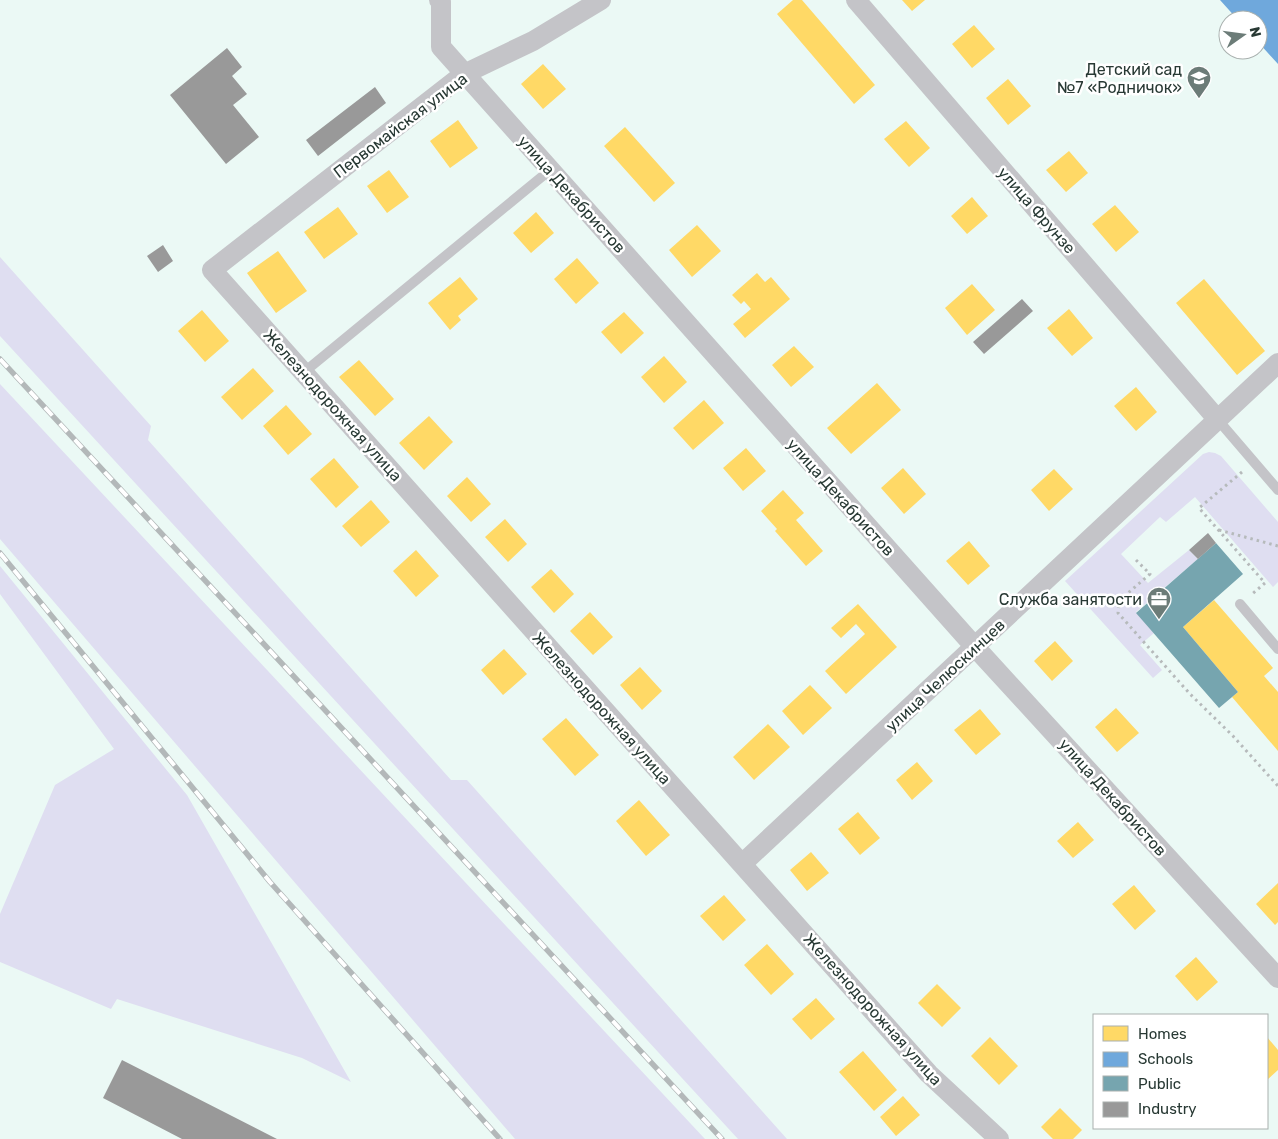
<svg xmlns="http://www.w3.org/2000/svg" width="1278" height="1139" font-family="Rubik,sans-serif">
	<rect width="100%" height="100%" fill="#ebf9f5"/>
	<!-- green -->
	<path fill="#dfdef1" d="M 0,257 L 151,426 L 148,440 L 451,780 L 467,780 L 787,1139 L 738,1139 L 0,336 Z
		M 0,384 L 705,1139 L 515,1139 L 0,539 Z
		M 1209,452 L 1215,453 L 1221,456 L 1278,522 L 1278,582 L 1273,587 L 1195,497 L 1166,522 L 1160,517 L 1121,554 L 1148,583 L 1189,550 L 1198,559 L 1136,612 L 1154,633 L 1140,645 L 1162,670 L 1153,678 L 1065,581 L 1203,454 Z
		M 0,566 L 187,795 L 351,1082 L 302,1058 L 117,999 L 111,1009 L 0,962 L 0,914 L 55,785 L 114,749 L 0,594 Z"/>
	<!-- homes -->
	<path fill="#ffd966" d="M 793,0 L 802,0 L 875,85 L 854,104 L 777,14 Z
		M 902,0 L 925,0 L 912,11 Z
		M 974,25 L 995,49 L 972,68 L 952,44 Z
		M 543,64 L 566,89 L 543,109 L 521,84 Z
		M 1008,79 L 1031,106 L 1008,125 L 986,98 Z
		M 458,120 L 478,148 L 450,168 L 430,141 Z
		M 906,121 L 930,148 L 909,167 L 884,139 Z
		M 625,127 L 675,183 L 654,202 L 604,146 Z
		M 1069,151 L 1088,173 L 1066,192 L 1046,170 Z
		M 389,170 L 409,197 L 387,213 L 367,186 Z
		M 972,197 L 988,216 L 967,234 L 951,216 Z
		M 1115,205 L 1139,232 L 1116,252 L 1092,224 Z
		M 338,207 L 358,234 L 324,259 L 304,232 Z
		M 536,212 L 554,233 L 531,253 L 513,233 Z
		M 697,225 L 721,251 L 692,277 L 669,250 Z
		M 278,251 L 307,291 L 276,313 L 247,273 Z
		M 577,258 L 599,283 L 576,304 L 554,279 Z
		M 757,273 L 765,282 L 771,277 L 790,299 L 745,338 L 733,324 L 751,309 L 744,301 L 741,304 L 732,295 Z
		M 460,277 L 478,299 L 458,316 L 461,320 L 450,330 L 428,303 Z
		M 1204,279 L 1265,351 L 1237,375 L 1176,303 Z
		M 972,284 L 995,310 L 967,335 L 945,308 Z
		M 1069,309 L 1093,338 L 1072,356 L 1047,328 Z
		M 202,310 L 229,341 L 205,362 L 178,331 Z
		M 624,312 L 644,333 L 621,354 L 601,332 Z
		M 794,346 L 814,367 L 791,387 L 772,365 Z
		M 664,356 L 687,382 L 664,403 L 641,377 Z
		M 359,360 L 394,399 L 375,416 L 339,377 Z
		M 253,368 L 274,391 L 242,420 L 221,397 Z
		M 877,383 L 901,410 L 851,454 L 827,428 Z
		M 1136,387 L 1157,412 L 1136,431 L 1114,406 Z
		M 704,400 L 724,423 L 693,450 L 673,428 Z
		M 286,405 L 312,434 L 288,455 L 263,426 Z
		M 429,416 L 453,442 L 424,470 L 399,443 Z
		M 746,448 L 766,471 L 743,491 L 723,468 Z
		M 334,458 L 359,487 L 336,508 L 310,479 Z
		M 903,468 L 926,494 L 904,514 L 881,488 Z
		M 1054,469 L 1073,489 L 1049,511 L 1031,490 Z
		M 467,477 L 491,504 L 471,522 L 447,496 Z
		M 783,490 L 804,513 L 796,520 L 823,551 L 806,566 L 775,531 L 777,529 L 761,511 Z
		M 371,500 L 390,522 L 361,547 L 342,526 Z
		M 505,519 L 527,544 L 508,562 L 485,537 Z
		M 969,541 L 990,566 L 968,585 L 946,561 Z
		M 416,550 L 439,576 L 416,597 L 393,571 Z
		M 551,569 L 574,594 L 554,613 L 531,587 Z
		M 1214,600 L 1273,668 L 1264,676 L 1278,692 L 1278,751 L 1232,697 L 1238,692 L 1183,627 Z
		M 858,604 L 897,647 L 846,694 L 825,671 L 865,634 L 856,624 L 841,638 L 831,628 Z
		M 590,612 L 613,637 L 593,655 L 570,631 Z
		M 1055,641 L 1073,661 L 1052,681 L 1034,661 Z
		M 504,649 L 527,674 L 503,695 L 481,670 Z
		M 640,667 L 662,691 L 642,710 L 620,685 Z
		M 810,685 L 832,708 L 803,735 L 782,711 Z
		M 1116,708 L 1139,733 L 1117,752 L 1095,727 Z
		M 980,709 L 1001,734 L 976,755 L 954,730 Z
		M 566,718 L 599,755 L 575,776 L 542,739 Z
		M 768,724 L 790,747 L 754,780 L 733,757 Z
		M 917,762 L 933,781 L 912,800 L 896,780 Z
		M 639,800 L 670,835 L 646,856 L 616,821 Z
		M 858,812 L 880,838 L 860,855 L 838,829 Z
		M 1078,822 L 1094,840 L 1073,858 L 1057,841 Z
		M 811,852 L 829,873 L 807,891 L 790,870 Z
		M 1278,883 L 1278,922 L 1275,925 L 1256,904 Z
		M 1134,885 L 1156,911 L 1135,930 L 1112,904 Z
		M 724,895 L 746,920 L 723,941 L 700,916 Z
		M 767,944 L 794,974 L 771,995 L 744,965 Z
		M 1196,957 L 1218,982 L 1197,1001 L 1175,976 Z
		M 937,984 L 961,1008 L 942,1027 L 918,1003 Z
		M 816,998 L 835,1019 L 811,1040 L 792,1019 Z
		M 990,1037 L 1018,1066 L 999,1085 L 971,1056 Z
		M 1267,1037 L 1278,1050 L 1278,1070 L 1267,1080 Z
		M 863,1051 L 897,1090 L 874,1111 L 839,1072 Z
		M 903,1096 L 920,1115 L 896,1136 L 880,1117 Z
		M 1060,1108 L 1082,1130 L 1073,1139 L 1053,1139 L 1041,1127 Z"/>
	<!-- schools -->
	<path fill="#6fa8dc" d="M 1220,0 L 1278,0 L 1278,64 L 1258,42 L 1258,20 L 1238,20 Z"/>
	<!-- public -->
	<path fill="#76a5af" d="M 1216,543 L 1243,574 L 1183,627 L 1238,692 L 1219,708 L 1136,613 Z"/>
	<!-- industry -->
	<path fill="#999" d="M 227,48 L 242,67 L 232,76 L 247,94 L 233,105 L 259,137 L 226,164 L 170,95 Z
		M 375,87 L 386,103 L 318,156 L 306,140 Z
		M 163,245 L 173,261 L 158,272 L 147,256 Z
		M 1022,299 L 1033,311 L 984,354 L 973,342 Z
		M 1208,533 L 1216,543 L 1198,559 L 1189,550 Z
		M 122,1060 L 277,1139 L 182,1139 L 103,1098 Z"/>
	<g fill="none" stroke-linecap="round" stroke-linejoin="round">
		<!-- path -->
		<path stroke="#b6babb" stroke-width="3" stroke-dasharray="2.5 4" stroke-linecap="butt" d="M 1242,472 L 1199,508 L 1265,583 L 1251,595
			M 1219,530 L 1278,546
			M 1136,560 L 1150,574 L 1120,600 L 1118,613 L 1190,694 L 1233,736 L 1278,786"/>
		<!-- lane -->
		<path stroke="#c4c4c8" stroke-width="10" d="M 303,373 L 550,170
			M 1218,420 L 1278,490
			M 1240,604 L 1278,649"/>
		<!-- street -->
		<path stroke="#c4c4c8" stroke-width="20" d="M 439,0 L 441,2 L 441,47 L 975,647 L 1278,978
			M 601,0 L 533,41 L 464,74 L 212,270 L 929,1074 L 999,1139
			M 856,0 L 1218,420
			M 742,864 L 1278,363"/>
		<defs>
			<path id="rail" d="M 0,359 L 722,1139
				M 0,553 L 270,882 L 500,1139"/>
		</defs>
		<!-- rail casing -->
		<use href="#rail" stroke="#b3b8b9" stroke-width="5.5"/>
		<!-- rail -->
		<use href="#rail" stroke="#fff" stroke-width="4" stroke-dasharray="11" stroke-linecap="butt"/>
	</g>
	<!-- icons -->
	<defs>
		<symbol id="school-pin" viewBox="-11 -11 22 30"><path d="M0 17L-7.5 6A9.5 9.5 0 1 1 7.5 6Z" fill="#6c7c78" stroke="#fff"/><path d="M0-5L7-2L0 1L-7-2ZM-4 1L0 2.5L4 1V4Q0 6-4 4Z" fill="#fff"/></symbol>
		<symbol id="office-pin" viewBox="-11 -11 22 30"><path d="M0 17L-7.5 6A9.5 9.5 0 1 1 7.5 6Z" fill="#6c7c78" stroke="#fff"/><path d="M-6-3h4V-5.5h4V-3h4V5H-6ZM-1-4.5V-3h2v-1.5ZM-6 0V1H6V0Z" fill="#fff"/></symbol>
	</defs>
	<g fill-rule="evenodd">
		<use href="#school-pin" x="1185" y="64" width="28" height="38"/>
		<use href="#office-pin" x="1145" y="585" width="28" height="38"/>
	</g>
	<g text-anchor="middle" stroke-width="5" stroke-linejoin="round" paint-order="stroke">
		<!-- poi labels -->
		<g font-size="16" fill="#283934" stroke="#fff" text-anchor="end">
			<text x="1182" y="75">Детский сад<tspan x="1182" dy="18">№7 «Родничок»</tspan></text>
			<text x="1142" y="605">Служба занятости</text>
		</g>
		<!-- street labels -->
		<g font-size="16" fill="#283934" stroke="#fff">
			<text transform="translate(400 125) rotate(-37)" y="6">Первомайская улица</text>
			<text transform="translate(572 194) rotate(48)" y="6">улица Декабристов</text>
			<text transform="translate(1037 210) rotate(49)" y="6">улица Фрунзе</text>
			<text transform="translate(333 405) rotate(48)" y="6">Железнодорожная улица</text>
			<text transform="translate(841 497) rotate(48)" y="6">улица Декабристов</text>
			<text transform="translate(945 675) rotate(-43)" y="6">улица Челюскинцев</text>
			<text transform="translate(602 708) rotate(48)" y="6">Железнодорожная улица</text>
			<text transform="translate(1113 797) rotate(48)" y="6">улица Декабристов</text>
			<text transform="translate(873 1009) rotate(48)" y="6">Железнодорожная улица</text>
		</g>
	</g>
	<!-- legend -->
	<rect x="1093" y="1014" width="175" height="115" fill="#ffffff" stroke="#a9b0ae"/>
	<rect x="1103" y="1026" width="25" height="15" fill="#ffd966" stroke="#a9b0ae"/>
	<text x="1138" y="1039" font-size="15" fill="#283934">Homes</text>
	<rect x="1103" y="1052" width="25" height="15" fill="#6fa8dc" stroke="#a9b0ae"/>
	<text x="1138" y="1064" font-size="15" fill="#283934">Schools</text>
	<rect x="1103" y="1076" width="25" height="15" fill="#76a5af" stroke="#a9b0ae"/>
	<text x="1138" y="1089" font-size="15" fill="#283934">Public</text>
	<rect x="1103" y="1102" width="25" height="15" fill="#999999" stroke="#a9b0ae"/>
	<text x="1138" y="1114" font-size="15" fill="#283934">Industry</text>
	<!-- north arrow -->
	<g transform="translate(1243 35) rotate(76)"><circle r="24" fill="#ffffff" stroke="#a9b0ae"/>
	<path d="M0-4L9 19L0 12L-9 19Z" fill="#6c7c78"/>
	<text y="-8" font-size="14" font-weight="bold" text-anchor="middle" fill="#283934">N</text>
	</g>
</svg>
